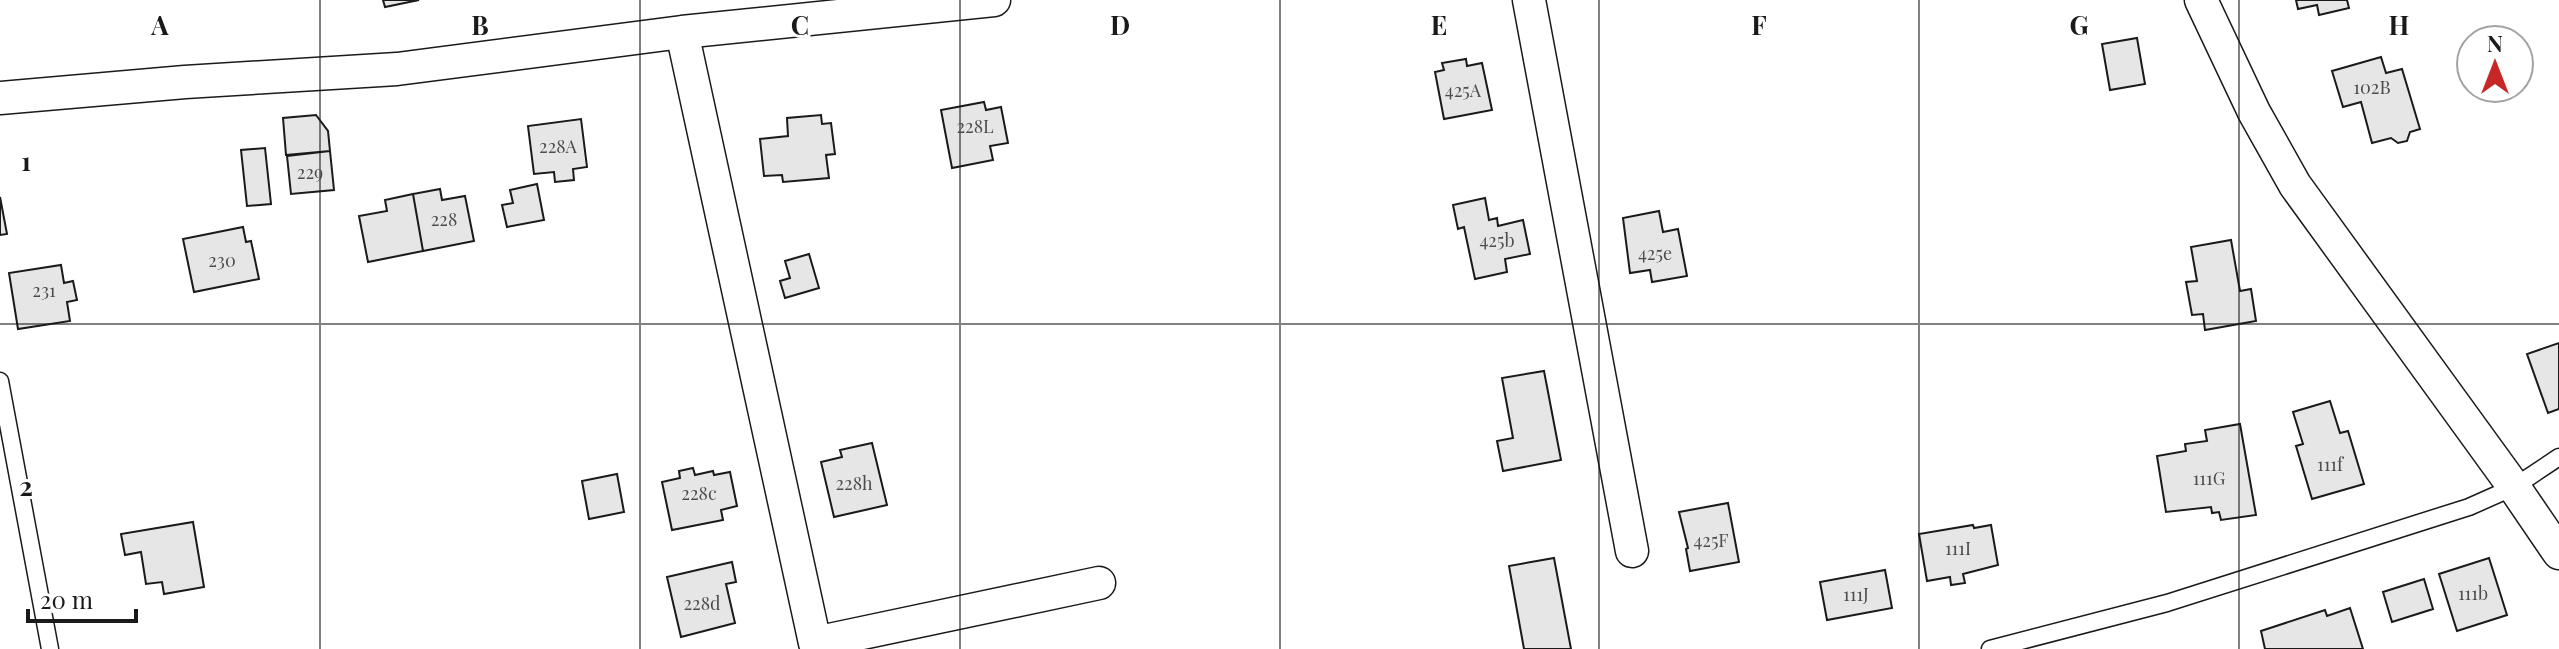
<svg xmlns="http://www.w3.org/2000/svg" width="2559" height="649" font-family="'Playfair Display',serif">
	<rect width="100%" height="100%" fill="#fff"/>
	<!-- building -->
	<path fill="#e6e6e6" stroke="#1a1a1a" stroke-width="2" d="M 383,0 L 419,0 L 385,7 Z
		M 2296,0 L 2347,0 L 2349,8 L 2319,15 L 2317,5 L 2298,9 Z
		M 2137,38 L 2145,84 L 2110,90 L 2102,44 Z
		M 2381,57 L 2386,73 L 2402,69 L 2420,129 L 2410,132 L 2407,141 L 2398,143 L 2391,138 L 2372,143 L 2361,102 L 2343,107 L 2332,71 Z
		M 1466,59 L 1467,66 L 1482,63 L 1492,110 L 1444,119 L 1435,72 L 1444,70 L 1442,63 Z
		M 984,102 L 986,110 L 1001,107 L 1008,143 L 990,146 L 993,160 L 952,168 L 941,110 Z
		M 316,115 L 328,131 L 330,151 L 286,155 L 283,118 Z
		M 821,115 L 822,124 L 831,123 L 835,154 L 826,155 L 829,178 L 783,182 L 782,175 L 764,176 L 760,139 L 788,136 L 787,118 Z
		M 581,119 L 587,167 L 573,169 L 574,180 L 555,182 L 554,172 L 534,174 L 528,126 Z
		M 265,148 L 271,204 L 247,206 L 241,150 Z
		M 330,151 L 334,190 L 291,194 L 287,156 Z
		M 537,184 L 544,220 L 507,227 L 502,205 L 513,203 L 510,190 Z
		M 440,189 L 442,200 L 465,196 L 474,241 L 423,251 L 413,194 Z
		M 413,194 L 423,251 L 368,262 L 359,216 L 387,211 L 385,200 Z
		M 0,197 L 7,234 L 0,235 Z
		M 1485,198 L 1489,220 L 1497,218 L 1498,226 L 1523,220 L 1530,254 L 1505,259 L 1507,272 L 1475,279 L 1464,227 L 1458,229 L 1453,205 Z
		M 1659,211 L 1663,232 L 1678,229 L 1687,276 L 1652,282 L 1650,270 L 1630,273 L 1623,218 Z
		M 243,227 L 246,242 L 251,241 L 259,279 L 194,292 L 183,239 Z
		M 2231,240 L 2240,291 L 2251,289 L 2256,321 L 2205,330 L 2203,314 L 2192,315 L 2186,282 L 2197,281 L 2191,247 Z
		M 809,254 L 819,288 L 785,298 L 780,281 L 790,278 L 785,261 Z
		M 61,265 L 64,283 L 73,281 L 77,300 L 67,302 L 70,321 L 18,329 L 9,273 Z
		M 2559,343 L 2559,409 L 2548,413 L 2527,354 Z
		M 1544,371 L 1561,460 L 1503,471 L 1497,441 L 1513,438 L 1502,378 Z
		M 2330,401 L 2340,433 L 2348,431 L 2364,484 L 2312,499 L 2296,446 L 2303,444 L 2293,412 Z
		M 2240,424 L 2256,515 L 2221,520 L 2219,512 L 2212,513 L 2211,507 L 2166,512 L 2157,456 L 2186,451 L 2185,444 L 2207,441 L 2205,430 Z
		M 872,443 L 887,505 L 834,517 L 821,462 L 842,457 L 840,450 Z
		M 693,468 L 695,475 L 713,471 L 714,475 L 730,472 L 737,506 L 721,510 L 723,520 L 672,530 L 662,482 L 680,478 L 679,471 Z
		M 617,474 L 624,512 L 589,519 L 582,481 Z
		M 1728,503 L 1739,562 L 1690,571 L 1686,549 L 1688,548 L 1679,512 Z
		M 193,522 L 204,587 L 164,594 L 162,582 L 146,584 L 141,552 L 125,555 L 121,534 Z
		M 1973,525 L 1974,528 L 1991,525 L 1998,565 L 1963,574 L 1965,583 L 1951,585 L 1950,577 L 1927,581 L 1919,534 Z
		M 1554,558 L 1571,649 L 1524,649 L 1509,566 Z
		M 2489,558 L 2507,615 L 2457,631 L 2439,574 Z
		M 732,562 L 736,582 L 726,584 L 735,623 L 681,637 L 667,577 Z
		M 1885,570 L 1892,608 L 1827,620 L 1820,582 Z
		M 2424,579 L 2433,609 L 2392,622 L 2383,592 Z
		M 2350,608 L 2363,649 L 2265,649 L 2261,631 L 2325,610 L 2327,616 Z"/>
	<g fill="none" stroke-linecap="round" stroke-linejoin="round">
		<defs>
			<path id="service" d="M 0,381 L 50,649
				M 1990,649 L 2167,603 L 2469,507 L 2514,487 L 2559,457"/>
			<path id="minor" d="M 1529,0 L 1632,551
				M 2201,0 L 2254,112 L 2295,185 L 2514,487 L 2559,553
				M 682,32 L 815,643 L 1099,583
				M 0,98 L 185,82 L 397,69 L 682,32 L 994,0"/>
		</defs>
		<!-- service casing -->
		<use href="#service" stroke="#1a1a1a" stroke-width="19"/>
		<!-- minor casing -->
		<use href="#minor" stroke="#1a1a1a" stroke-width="35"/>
		<!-- service -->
		<use href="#service" stroke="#fff" stroke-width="16"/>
		<!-- minor -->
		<use href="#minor" stroke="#fff" stroke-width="32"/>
	</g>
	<!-- grid -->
	<path fill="none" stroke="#1a1a1a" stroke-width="2" stroke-opacity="0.55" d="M 320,0 L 320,649M 640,0 L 640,649M 960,0 L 960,649M 1280,0 L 1280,649M 1599,0 L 1599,649M 1919,0 L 1919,649M 2239,0 L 2239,649M 0,324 L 2559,324"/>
	<g text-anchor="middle" stroke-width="6" stroke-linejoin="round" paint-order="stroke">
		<!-- number labels -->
		<g font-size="18" fill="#4d4d4d">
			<text x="2372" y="94">102B</text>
			<text x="1463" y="97">425A</text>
			<text x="975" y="133">228L</text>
			<text x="558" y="153">228A</text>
			<text x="310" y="179">229</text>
			<text x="444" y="226">228</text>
			<text x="1497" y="247">425b</text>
			<text x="1655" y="260">425e</text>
			<text x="222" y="267">230</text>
			<text x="44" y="297">231</text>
			<text x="2330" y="471">111f</text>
			<text x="2209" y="485">111G</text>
			<text x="854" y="490">228h</text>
			<text x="699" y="500">228c</text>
			<text x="1711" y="547">425F</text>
			<text x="1958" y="555">111I</text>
			<text x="2473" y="600">111b</text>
			<text x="1856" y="601">111J</text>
			<text x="702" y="610">228d</text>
		</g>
	</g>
	<g font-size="26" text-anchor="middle" font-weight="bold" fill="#1a1a1a" stroke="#fff" stroke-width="6" stroke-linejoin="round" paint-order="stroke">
		<text x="160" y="35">A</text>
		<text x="480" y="35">B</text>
		<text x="800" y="35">C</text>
		<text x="1120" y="35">D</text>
		<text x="1439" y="35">E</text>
		<text x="1759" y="35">F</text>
		<text x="2079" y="35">G</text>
		<text x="2399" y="35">H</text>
		<text x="26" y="171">1</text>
		<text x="26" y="496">2</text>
	</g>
	<!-- north arrow -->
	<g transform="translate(2495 64)"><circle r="38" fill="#ffffff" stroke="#a3a3a3" stroke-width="2"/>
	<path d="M0-6L14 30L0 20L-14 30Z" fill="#c62828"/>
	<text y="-12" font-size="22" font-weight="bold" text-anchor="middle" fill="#1a1a1a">N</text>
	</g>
	<!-- scale -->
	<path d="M28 609v12h108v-12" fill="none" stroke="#1a1a1a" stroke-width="4"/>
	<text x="40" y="609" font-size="24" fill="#1a1a1a" stroke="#ffffff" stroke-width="6" paint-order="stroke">20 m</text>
</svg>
